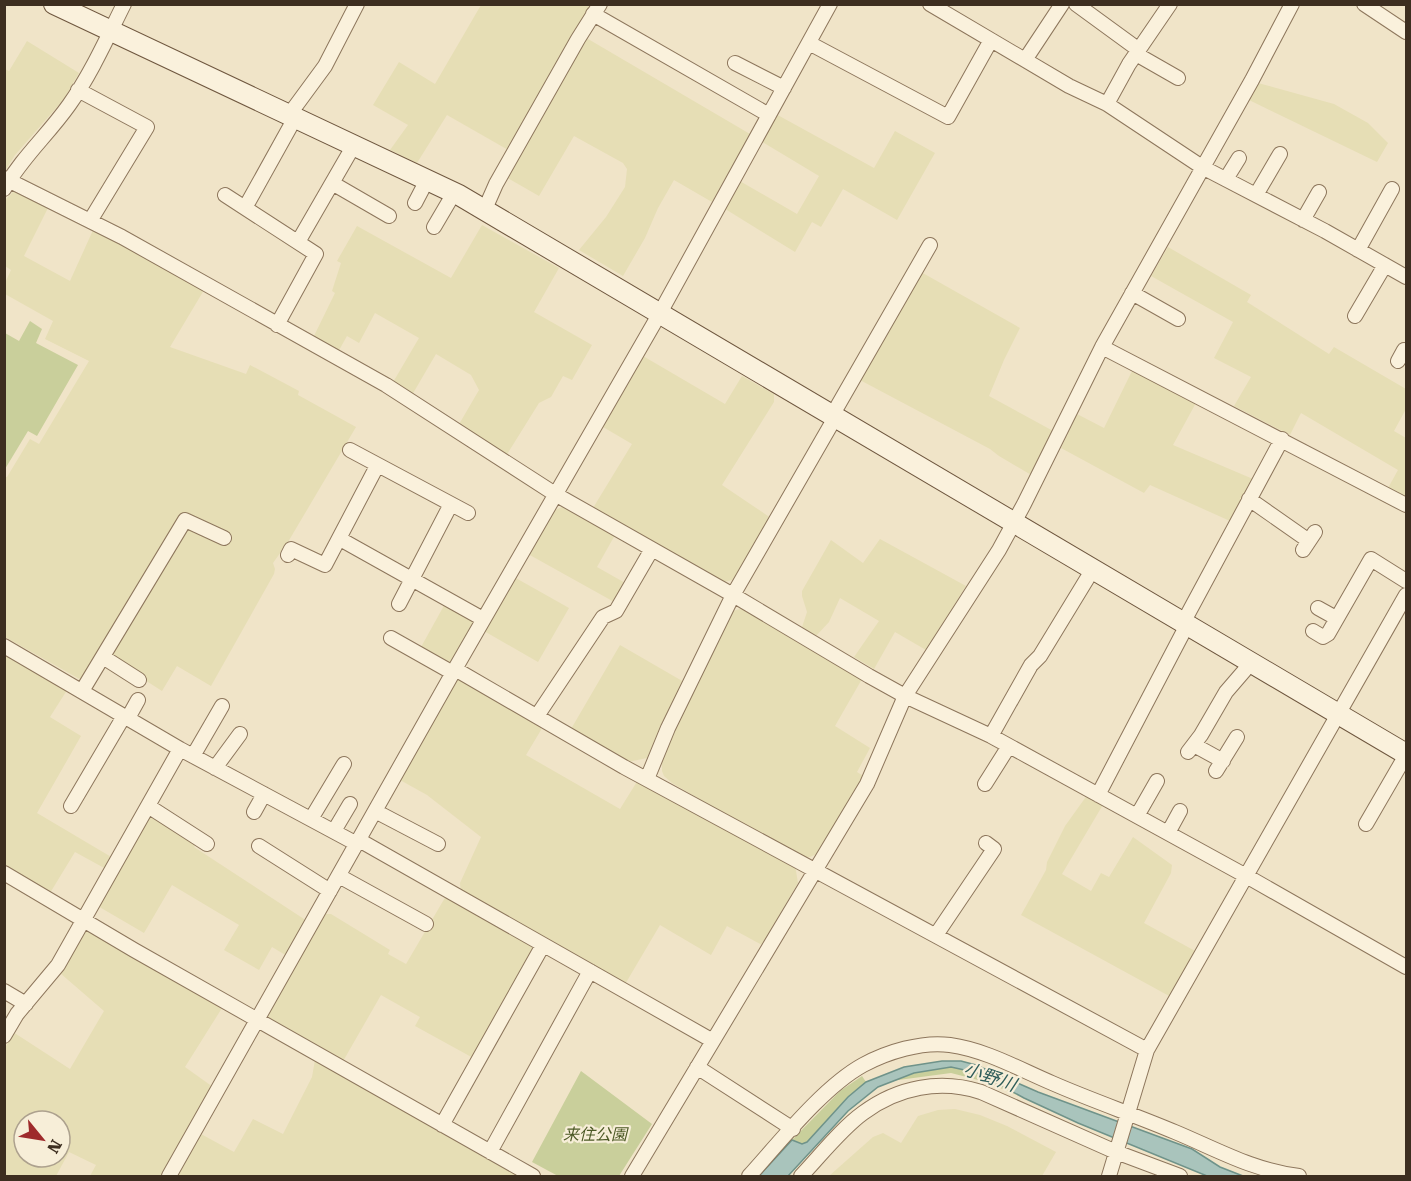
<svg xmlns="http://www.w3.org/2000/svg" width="1411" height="1181" font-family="'Roboto Serif','Noto Sans JP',serif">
	<rect width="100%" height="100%" fill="#f0e4c8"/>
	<!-- farmland -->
	<path fill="#e6deb5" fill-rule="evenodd" d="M 481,5 L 593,5 L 510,151 L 447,115 L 417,163 L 390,150 L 408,125 L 373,105 L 399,62 L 435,84 Z
		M 583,36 L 750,134 L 712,202 L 674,180 L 658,208 L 645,238 L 623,276 L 579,250 L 606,217 L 625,187 L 627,169 L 623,163 L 574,136 L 539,196 L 504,176 Z
		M 27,41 L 79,73 L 64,99 L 15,155 L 5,171 L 5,69 L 9,71 Z
		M 1258,83 L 1334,104 L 1368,123 L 1388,143 L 1377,162 L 1249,100 Z
		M 774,113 L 874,168 L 895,131 L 935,153 L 897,220 L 843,189 L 821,227 L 812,222 L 795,252 L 722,207 L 738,180 L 797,214 L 819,176 L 759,140 Z
		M 13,192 L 18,192 L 47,206 L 48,208 L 24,256 L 70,281 L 94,228 L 204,290 L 170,347 L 246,374 L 250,365 L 299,391 L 298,395 L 356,427 L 288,542 L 273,563 L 275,569 L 274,574 L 211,686 L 177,666 L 162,691 L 101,652 L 83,681 L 5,637 L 5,477 L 7,477 L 30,439 L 39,444 L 89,361 L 45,339 L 53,321 L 5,294 L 5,283 L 11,270 L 5,266 L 5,200 Z
		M 482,225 L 559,268 L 534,312 L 592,345 L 572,380 L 563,376 L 551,397 L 539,403 L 506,456 L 458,426 L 479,390 L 471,375 L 436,354 L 412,395 L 392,384 L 419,338 L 375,313 L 359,343 L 347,336 L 338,352 L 313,338 L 335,293 L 332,291 L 341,263 L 337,261 L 357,226 L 451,278 Z
		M 1168,247 L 1251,295 L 1247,302 L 1329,354 L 1334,347 L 1406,389 L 1406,409 L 1394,431 L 1406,438 L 1406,499 L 1388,488 L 1398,470 L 1301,413 L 1290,435 L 1234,406 L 1251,377 L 1214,358 L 1233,322 L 1151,276 Z
		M 921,272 L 1020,328 L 1004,360 L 989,396 L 1055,432 L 1033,476 L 999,456 L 990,449 L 858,379 Z
		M 643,356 L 725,404 L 742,376 L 774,394 L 774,402 L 722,485 L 771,518 L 736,577 L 732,580 L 724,582 L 593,508 L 632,444 L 603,427 Z
		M 1133,369 L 1197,401 L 1173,445 L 1253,479 L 1230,521 L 1150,485 L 1144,493 L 1061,448 L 1077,414 L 1104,428 Z
		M 562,507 L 615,535 L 597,567 L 627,584 L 616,603 L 528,554 L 553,511 Z
		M 880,539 L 966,586 L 926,650 L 895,632 L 874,669 L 854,657 L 879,621 L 840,598 L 829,622 L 816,636 L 802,627 L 807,612 L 802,596 L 802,591 L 831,540 L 863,563 Z
		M 514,577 L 569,608 L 538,662 L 484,631 Z
		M 446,602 L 475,618 L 475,627 L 454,662 L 449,663 L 421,647 Z
		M 743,608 L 862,679 L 835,726 L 870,748 L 857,772 L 865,777 L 819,853 L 810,857 L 805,857 L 725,814 L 672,783 L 664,776 L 662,771 L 662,760 L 674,728 L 733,611 Z
		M 620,645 L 684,682 L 647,758 L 628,762 L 571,729 Z
		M 5,651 L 69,687 L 50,717 L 81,736 L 37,813 L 113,858 L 106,869 L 75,852 L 50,893 L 5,867 Z
		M 459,676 L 541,723 L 541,730 L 526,755 L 620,809 L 638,780 L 795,865 L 798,883 L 762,945 L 727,926 L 711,955 L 660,925 L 624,986 L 461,894 L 460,883 L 481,837 L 427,795 L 400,780 Z
		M 1088,794 L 1104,803 L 1062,874 L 1091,891 L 1101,873 L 1109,877 L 1133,837 L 1172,865 L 1171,873 L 1144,923 L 1197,952 L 1171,997 L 1021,915 L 1046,870 L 1047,862 L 1065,826 Z
		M 148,814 L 197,842 L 194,847 L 307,921 L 287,956 L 272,947 L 259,970 L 224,950 L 239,925 L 172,885 L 144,933 L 96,905 Z
		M 446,896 L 538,948 L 475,1059 L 415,1026 L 420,1017 L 381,995 L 342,1063 L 267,1018 L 267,1013 L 323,914 L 331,914 L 390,950 L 388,954 L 406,964 Z
		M 87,929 L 95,930 L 222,1008 L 185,1067 L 213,1087 L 163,1176 L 90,1176 L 96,1165 L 69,1152 L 56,1176 L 5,1176 L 5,1048 L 13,1032 L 70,1069 L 104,1011 L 60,973 ZM 24,1121 L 60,1121 L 60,1157 L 24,1157 Z
		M 315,1060 L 431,1123 L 523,1176 L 176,1176 L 201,1134 L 234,1152 L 253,1119 L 283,1134 L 312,1077 Z
		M 955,1109 L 980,1115 L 1007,1126 L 1056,1152 L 1042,1176 L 829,1176 L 873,1137 L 883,1133 L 901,1143 L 918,1116 L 938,1110 Z"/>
	<!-- green -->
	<path fill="#c9cf9b" d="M 30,321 L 42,329 L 36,343 L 78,365 L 37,436 L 28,431 L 5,469 L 5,333 L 19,341 Z
		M 951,1067 L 978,1073 L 1024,1098 L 986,1082 L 951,1073 L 891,1081 L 914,1073 Z
		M 581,1071 L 652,1124 L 619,1176 L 558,1176 L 532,1162 Z
		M 862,1076 L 866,1082 L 848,1097 L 807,1143 L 802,1144 L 792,1140 L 840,1091 Z"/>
	<!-- water -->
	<path fill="#a9c4bc" stroke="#6f938a" stroke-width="1.5" d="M 942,1061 L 961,1061 L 976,1065 L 1038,1092 L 1192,1149 L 1220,1167 L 1243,1176 L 1207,1176 L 1078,1123 L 1024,1098 L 978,1073 L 951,1067 L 914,1073 L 878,1087 L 848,1111 L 788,1176 L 759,1176 L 792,1140 L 802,1144 L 807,1142 L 848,1097 L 866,1082 L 904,1067 Z"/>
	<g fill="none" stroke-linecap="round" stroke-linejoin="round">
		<defs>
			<path id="street" d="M 930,4 L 1069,86 L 1107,104 L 1202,167 L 1325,231 L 1406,277
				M 1076,4 L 1139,50
				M 1364,4 L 1406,32
				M 593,14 L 769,115
				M 809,43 L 948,117 L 991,40
				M 1136,54 L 1178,78
				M 1025,60 L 1062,4
				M 735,63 L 784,88
				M 78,90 L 147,127 L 90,221
				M 1107,104 L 1129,64 L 1170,4
				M 289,115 L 325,66 L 357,4
				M 4,178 L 122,237 L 386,385 L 555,494 L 733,595 L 869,676 L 905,696 L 991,736 L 1248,877 L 1406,967
				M 1226,179 L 1239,158
				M 332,183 L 389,216
				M 4,189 C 23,156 47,136 69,105 C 91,74 107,38 124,4
				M 225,195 L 316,254 L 277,325
				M 1256,195 L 1280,154
				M 415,203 L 427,180
				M 245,208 L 295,118
				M 485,209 L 496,184 L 578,39 L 600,4
				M 1303,220 L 1319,192
				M 434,227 L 454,193
				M 298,242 L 354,145
				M 1358,250 L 1392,189
				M 1132,293 L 1178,319
				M 1355,316 L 1385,265
				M 1102,347 L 1406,505
				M 1398,361 L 1404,350 L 1406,352
				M 833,414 L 930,245
				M 350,450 L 468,513
				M 1249,499 L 1309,541
				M 340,539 L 483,619
				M 1303,550 L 1315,532
				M 288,555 L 291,549 L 325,565 L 377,466
				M 399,604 L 451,504
				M 1318,608 L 1336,618
				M 1183,623 L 1282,439
				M 1313,631 L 1323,637 L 1328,634 L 1371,559 L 1406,581
				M 391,638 L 453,673
				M 4,646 L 180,749
				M 103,657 L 139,680
				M 455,669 L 624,767 L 1147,1050
				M 82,691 L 185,520 L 224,538
				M 537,716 L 603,617 L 616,611 L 652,549
				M 128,718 L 138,700
				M 991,736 L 1031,665 L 1040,656 L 1093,569
				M 1194,745 L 1223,761
				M 1188,752 L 1201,735 L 1226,692 L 1251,663
				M 193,756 L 222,706
				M 215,768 L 240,734
				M 1216,771 L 1237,737
				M 647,779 L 668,728 L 733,595 L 836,416
				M 985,784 L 1009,746
				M 1098,795 L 1187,625
				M 71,806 L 124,716
				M 148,806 L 207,844
				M 375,811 L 438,844
				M 254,812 L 264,794
				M 1137,816 L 1157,781
				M 311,819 L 344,764
				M 1366,824 L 1406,755
				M 334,831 L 350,804
				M 1168,833 L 1180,811
				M 359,840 L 713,1041
				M 259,846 L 330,891
				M 4,873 L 134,950 L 533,1176
				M 339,876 L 426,924
				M 936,935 L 994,849 L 986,843
				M 4,991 L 26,1004
				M 4,1036 L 17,1014 L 58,965 L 180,749 L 357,844
				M 697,1067 L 793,1129
				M 442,1125 L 543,945
				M 490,1152 L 590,971
				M 169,1176 L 455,669 L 660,313 L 830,4
				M 632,1176 L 867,784 L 905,696 L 999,550 L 1024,504 L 1102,347 L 1252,80 L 1292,4
				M 749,1176 C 779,1143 823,1087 863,1065 C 887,1052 922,1041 950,1045 C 986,1050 1019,1069 1052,1083 C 1093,1101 1135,1115 1175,1132 C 1218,1150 1252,1170 1299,1176
				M 801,1176 C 820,1156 841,1129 863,1113 C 898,1087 940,1079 981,1092 L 1116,1152 L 1180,1176
				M 1109,1176 L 1147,1050 L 1406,595"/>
			<path id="secondary" d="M 54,4 L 459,195 L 1406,754"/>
		</defs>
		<!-- street casing -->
		<use href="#street" stroke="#8d765c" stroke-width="16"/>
		<!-- secondary casing -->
		<use href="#secondary" stroke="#6f573f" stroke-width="22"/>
		<!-- street -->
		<use href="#street" stroke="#faf1dc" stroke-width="14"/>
		<!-- secondary -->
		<use href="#secondary" stroke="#faf1dc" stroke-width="20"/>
	</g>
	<g text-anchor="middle" stroke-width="4.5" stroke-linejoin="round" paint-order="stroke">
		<!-- park labels -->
		<g font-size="16" font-style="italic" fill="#4d5a26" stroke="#f7eed8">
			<text x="595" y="1140">来住公園</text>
		</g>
		<!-- water labels -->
		<g font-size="18" font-style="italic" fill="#2f5d5a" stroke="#f7eed8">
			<text transform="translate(990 1077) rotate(19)" y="6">小野川</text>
		</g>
	</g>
	<!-- border -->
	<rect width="1411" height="1181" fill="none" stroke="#3d2e20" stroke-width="12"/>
	<!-- north arrow -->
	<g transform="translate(42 1139) rotate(120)"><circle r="28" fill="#f7eed8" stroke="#ada18e" stroke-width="1.5"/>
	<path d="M0-4.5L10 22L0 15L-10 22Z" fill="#9e2a2b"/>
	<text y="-9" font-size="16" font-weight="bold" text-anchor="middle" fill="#3d2e20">N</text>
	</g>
</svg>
